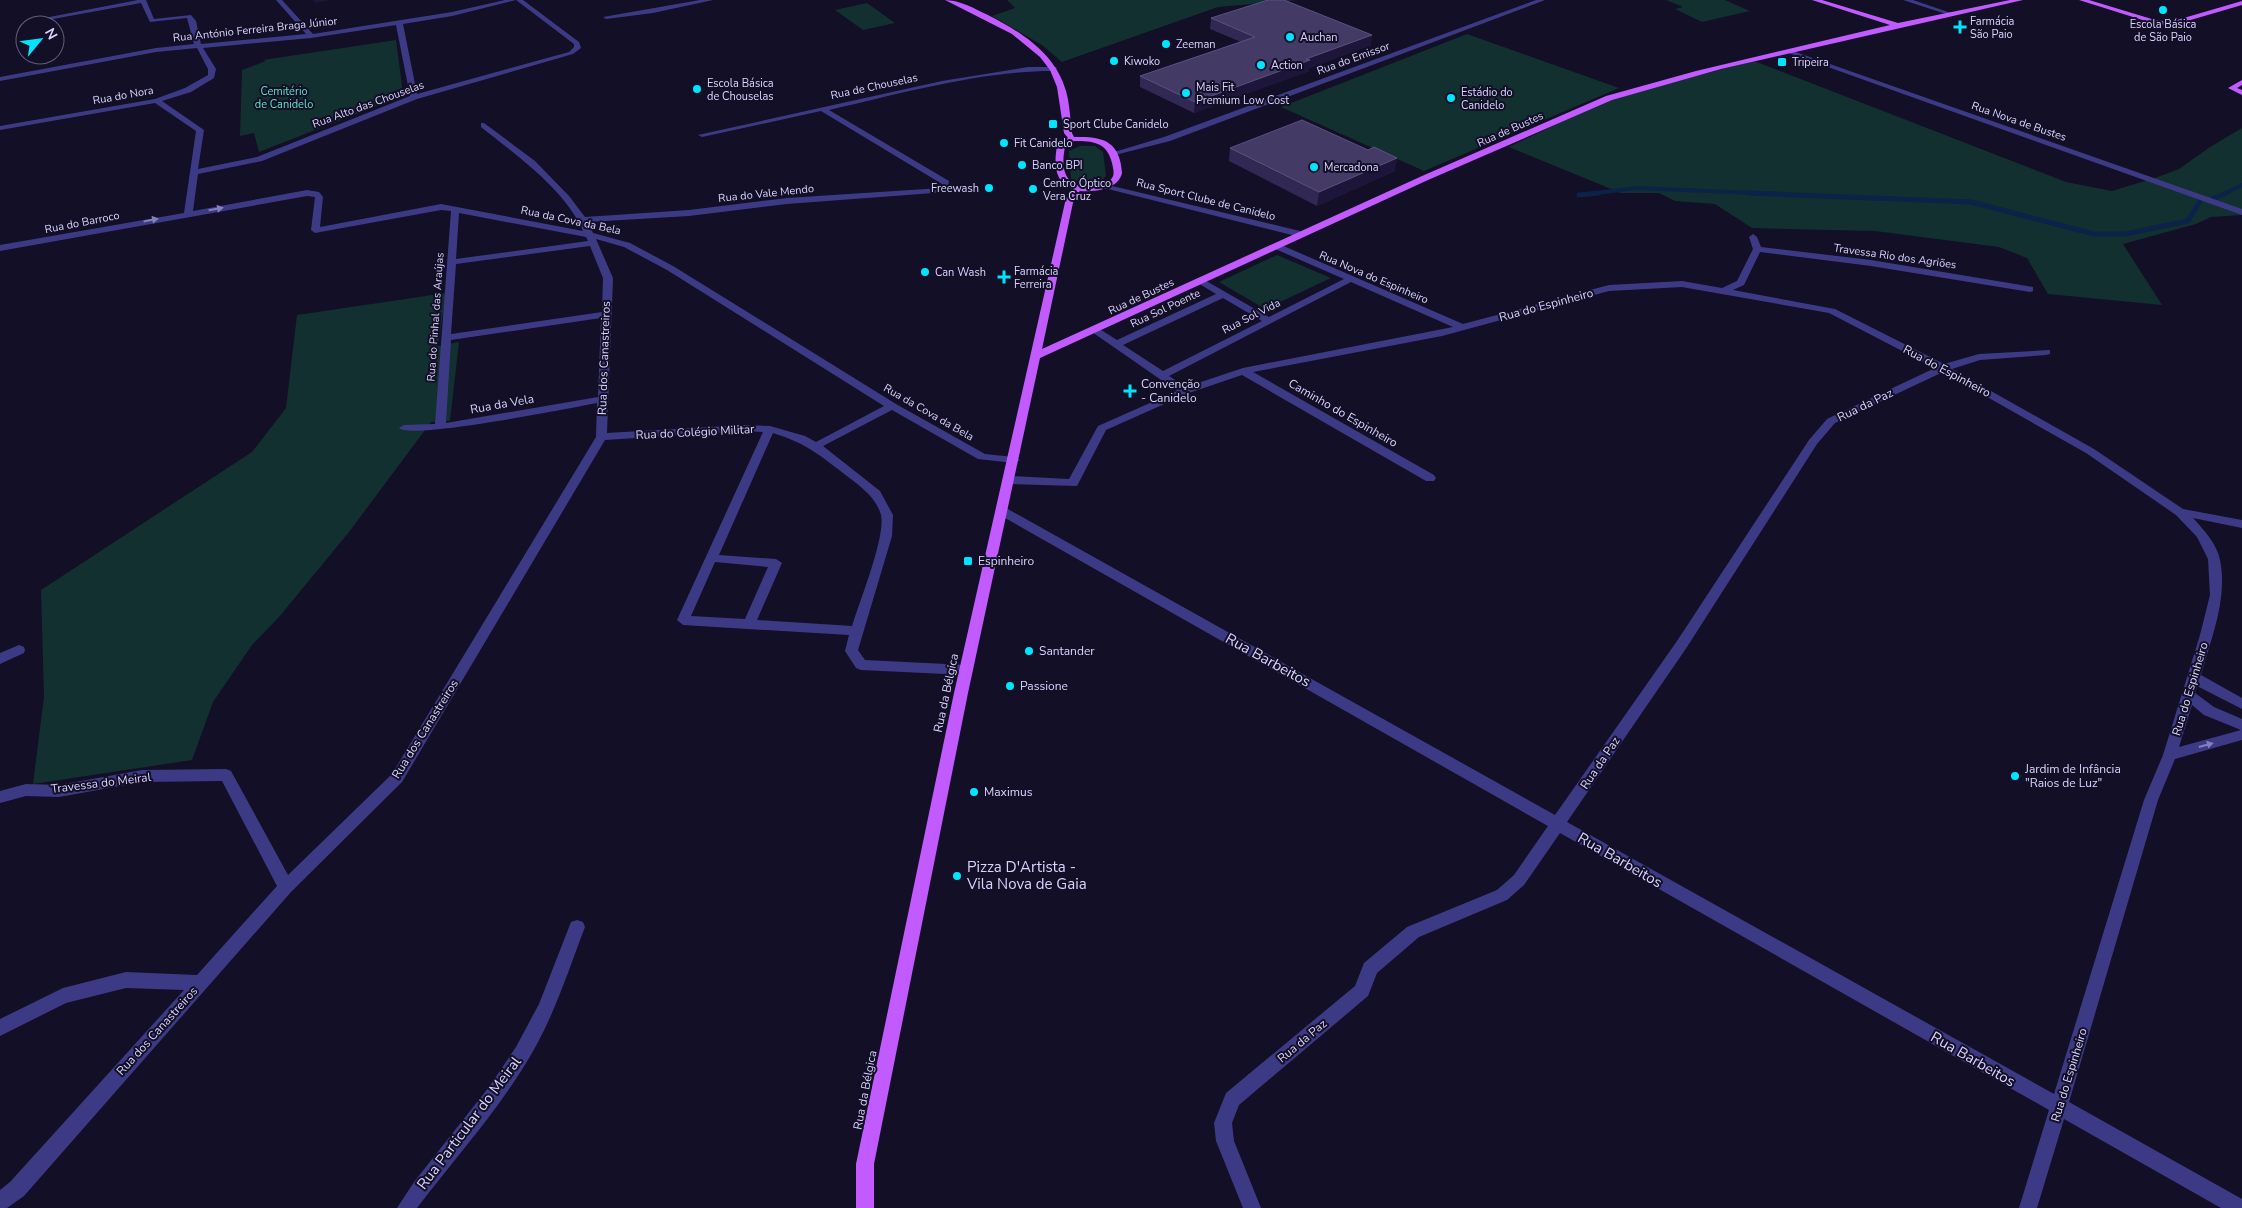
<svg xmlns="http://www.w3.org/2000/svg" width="2242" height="1208" font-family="'Nunito Sans',sans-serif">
	<rect width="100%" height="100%" fill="#130f26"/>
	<!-- green -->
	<path fill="#12302f" d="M 1007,0 L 1297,0 L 1218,7 L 1062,62 L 1042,45 L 992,16 L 1015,8 Z
		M 1666,0 L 1725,0 L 1750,11 L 1702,22 L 1675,9 L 1683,7 Z
		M 867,3 L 895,23 L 863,30 L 835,10 Z
		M 1467,34 L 1619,88 L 1424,171 L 1281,107 Z
		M 396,40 L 403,93 L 402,96 L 259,152 L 254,133 L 240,136 L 242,70 L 266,61 L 263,60 Z
		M 1754,61 L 2066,182 L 2112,191 L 2155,178 L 2179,169 L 2210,147 L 2242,128 L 2242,215 L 2211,217 L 2196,224 L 2123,244 L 2162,305 L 2048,294 L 2027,258 L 1999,247 L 1875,231 L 1752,228 L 1715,204 L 1675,201 L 1659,193 L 1621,193 L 1509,147 L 1626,91 L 1660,85 Z
		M 1080,146 L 1095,146 L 1103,152 L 1106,176 C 1097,186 1082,185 1071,179 L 1069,151 Z
		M 1277,255 L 1331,278 L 1265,309 L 1219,282 Z
		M 446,293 L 438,346 L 459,342 L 450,421 L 431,422 L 349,532 L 279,617 L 252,645 L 213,702 L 192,760 L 33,784 L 44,697 L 41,590 L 252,452 L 286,408 L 297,315 Z"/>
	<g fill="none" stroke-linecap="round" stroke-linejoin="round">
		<!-- stream-far1 -->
		<path stroke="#0c2248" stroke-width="4" d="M 1588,194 L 1637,188 L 1778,194
			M 2224,194 L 2242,185"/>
		<!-- stream -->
		<path stroke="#0c2248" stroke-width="5" d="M 1749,193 L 1971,202 L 2094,234 L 2125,234 L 2188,221 L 2200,201
			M 1579,195 L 1598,193
			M 2213,199 L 2226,193"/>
		<!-- minor -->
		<path fill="#3d3a85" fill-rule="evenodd" d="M 138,0 L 146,0 L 154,19 L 191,15 L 196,21 L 201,44 L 306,34 L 276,0 L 282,0 L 313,34 L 452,12 L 505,0 L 523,0 L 579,42 L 581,48 L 573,54 L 417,99 L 262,161 L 198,174 L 193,211 L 307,190 L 319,192 L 323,197 L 320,227 L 441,204 L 583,231 C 565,189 516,155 481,127 L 481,123 L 484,123 L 535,161 L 569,196 L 585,217 L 689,210 L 787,198 L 941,188 L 942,184 L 821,111 L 702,137 L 698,135 L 942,81 L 1028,67 L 1056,67 L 1057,69 L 1053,71 C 980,71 900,94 829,110 L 949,181 L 947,192 L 787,204 L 689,216 L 588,222 L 593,233 L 630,243 L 673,266 L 896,404 L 985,454 L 1014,457 L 1020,460 L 1014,463 L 978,459 L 892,410 L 823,446 L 880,491 L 893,515 L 892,536 L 858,650 L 865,660 L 966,665 L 971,667 L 973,670 L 971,673 L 966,675 L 861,670 L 856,668 L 845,651 L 849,635 L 683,625 L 677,620 L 763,432 L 744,431 L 605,440 L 402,782 L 291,892 L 24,1196 L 7,1208 L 0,1208 L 0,1190 L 10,1182 L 184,990 L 126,988 L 66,1003 L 0,1036 L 0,1019 L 63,988 L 126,972 L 197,975 L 277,886 L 222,781 L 142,782 L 59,797 L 26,796 L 0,803 L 0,791 L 26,784 L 59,785 L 142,770 L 226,769 L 231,771 L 288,875 L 392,774 L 596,437 L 597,403 C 570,408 411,440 399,428 L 404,425 L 435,424 L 451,211 L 441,210 L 315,233 L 311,230 L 315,197 L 307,196 L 0,251 L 0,245 L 184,213 L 196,131 L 155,103 L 0,130 L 0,126 L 155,99 L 185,88 L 208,75 L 208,69 L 197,48 L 156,52 L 0,81 L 0,77 L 156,48 L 194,44 L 187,18 L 150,22 L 141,3 L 42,21 L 39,19 ZM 516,0 L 574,44 L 574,47 L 569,52 L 417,94 L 403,24 L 452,16 ZM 396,25 L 410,96 L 257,157 L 198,169 L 204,130 L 162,101 L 191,92 L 214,78 L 216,69 L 203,48 L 311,38 ZM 459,213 L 586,237 L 588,241 L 456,259 ZM 596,239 L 624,247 L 667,270 L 884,406 L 816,442 L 805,436 L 770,426 L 744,425 L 607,433 L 613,278 ZM 590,246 L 603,278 L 602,312 L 451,334 L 456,264 ZM 601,318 L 598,397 L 446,423 L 451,340 ZM 773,433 C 805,443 817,453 843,473 C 857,484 876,496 881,515 C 886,536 859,603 852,626 L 757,620 L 782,563 L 776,559 L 719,555 ZM 715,562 L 768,567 L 745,619 L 691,616 Z
			M 700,0 L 713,0 L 653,13 L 606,19 L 603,17 Z
			M 1536,0 L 1545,0 L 1170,141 L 1115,155 L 1111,153 L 1164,137 Z
			M 1903,0 L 1913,0 L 1951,13 L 1946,14 Z
			M 1786,50 L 1790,50 L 2242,209 L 2242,215 L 1786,52 Z
			M 1104,184 L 1300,231 L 1304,234 L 1300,237 L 1104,188 Z
			M 1753,234 L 1757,237 L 1761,247 L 1871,260 L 2033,287 L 2033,291 L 2030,292 L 1871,266 L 1760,252 L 1744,285 L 1733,290 L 1835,309 L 1944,364 L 1979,354 L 2050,350 L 2050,354 L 2046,355 L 1980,360 L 1952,369 L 2094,449 L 2183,509 L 2242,520 L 2242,528 L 2193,518 C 2204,530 2217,544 2220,560 C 2228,599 2211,638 2201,675 L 2242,698 L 2242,709 L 2197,686 L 2195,693 L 2214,707 L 2242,719 L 2242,740 L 2175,759 L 2158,800 L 2069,1102 L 2242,1199 L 2242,1208 L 2221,1208 L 2064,1119 L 2037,1208 L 2019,1208 L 2049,1110 L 1560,833 L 1524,885 L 1507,900 L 1419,937 L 1377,973 L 1368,996 L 1239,1105 L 1232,1123 L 1234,1141 L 1261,1208 L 1243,1208 L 1216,1141 L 1214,1123 L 1226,1093 L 1355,986 L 1364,963 L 1407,927 L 1497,890 L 1514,875 L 1548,826 L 998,514 L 996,511 L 998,508 L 1006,508 L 1555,815 L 1677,641 L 1809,440 L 1827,419 L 1935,368 L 1829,313 L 1682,287 L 1609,291 L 1442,336 L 1253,372 L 1434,475 L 1436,478 L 1434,481 L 1426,481 L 1242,375 L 1189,393 L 1106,430 L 1077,486 L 1009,484 L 1003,480 L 1009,476 L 1069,479 L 1098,426 L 1177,391 L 1092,332 L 1092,328 L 1098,328 L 1117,340 L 1216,294 L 1198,283 L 1198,279 L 1201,278 L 1269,317 L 1344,279 L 1273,248 L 1273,244 L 1279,244 L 1463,324 L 1609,285 L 1682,281 L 1722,288 L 1737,281 L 1753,249 L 1749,237 ZM 1351,282 L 1453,327 L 1243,368 L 1186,387 L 1169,376 ZM 1223,298 L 1262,321 L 1163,371 L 1123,345 ZM 1943,372 L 2086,453 L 2176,515 L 2197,537 L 2208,559 L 2210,595 L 2200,635 L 2163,755 L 2144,800 L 2054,1094 L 1567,822 L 1687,647 L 1817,444 L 1835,423 ZM 2192,705 L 2204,715 L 2241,730 L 2179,747 Z
			M 19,645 L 24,647 L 25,650 L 24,653 L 0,664 L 0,653 Z
			M 577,920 L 583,922 L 585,927 C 570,966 557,1007 537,1044 C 505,1103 458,1154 417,1208 L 397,1208 L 414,1182 L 489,1087 L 516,1047 L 539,1004 L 571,922 Z"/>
		<!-- major -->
		<path fill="#c25bff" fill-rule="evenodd" d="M 945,0 C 960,0 975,9 988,15 C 1021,32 1055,53 1066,91 C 1070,105 1070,119 1072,133 L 1074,137 C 1103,136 1120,141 1122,173 C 1118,190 1094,192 1080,191 L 1074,198 L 1042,349 L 1422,176 L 1606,96 L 1696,71 L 1890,25 L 1812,0 L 1822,0 L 1898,23 L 2010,0 L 2023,0 L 1721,69 L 1612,100 L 1428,180 L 1040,358 L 968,693 L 874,1164 L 874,1208 L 856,1208 L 856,1164 L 954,693 L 1066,198 L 1073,189 C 1054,182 1054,163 1057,146 L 1068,138 L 1064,133 L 1057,87 L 1050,70 L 1040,57 L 1012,34 ZM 1074,141 C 1093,141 1107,142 1112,163 C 1113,168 1115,174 1112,178 C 1109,183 1101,185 1095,186 C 1066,190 1060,171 1065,147 Z
			M 2079,0 L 2089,0 L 2155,20 L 2170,22 L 2242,1 L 2242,5 L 2170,26 L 2152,23 Z
			M 2242,80 L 2242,85 L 2237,88 L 2242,90 L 2242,95 L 2228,88 Z"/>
	</g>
	<!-- wall -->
	<path fill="#312854" d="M 1211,18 L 1371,45 L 1309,68 L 1309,71 L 1194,113 L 1140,87 L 1140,76 L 1241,42 L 1210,29 Z
		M 1230,148 L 1395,171 L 1317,206 L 1229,161 Z"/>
	<!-- shaded-wall -->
	<path fill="#1d163a" d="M 313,0 L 332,0 L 315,3 Z
		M 1372,35 L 1371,45 L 1309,68 L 1309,71 L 1194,113 L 1195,102 L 1306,59 Z
		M 1397,158 L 1395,171 L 1317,206 L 1319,192 Z"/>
	<!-- building -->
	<path fill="#433a66" stroke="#5a527e" d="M 1268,0 L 1284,0 L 1372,35 L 1306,59 L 1310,60 L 1195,102 L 1140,76 L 1255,37 L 1211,18 Z
		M 1302,120 L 1368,150 L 1374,147 L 1397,158 L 1319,192 L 1230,148 Z"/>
	<!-- one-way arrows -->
	<defs><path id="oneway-solid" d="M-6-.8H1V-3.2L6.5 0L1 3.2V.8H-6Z" transform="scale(1.25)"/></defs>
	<g fill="#837fbc">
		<use href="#oneway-solid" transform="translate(216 209) rotate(-10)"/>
		<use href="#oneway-solid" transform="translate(151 220) rotate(-11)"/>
		<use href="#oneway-solid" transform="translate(2206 745) rotate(-15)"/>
	</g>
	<!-- markers -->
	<g fill="#00e5ff" stroke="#130f26" stroke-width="2">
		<circle cx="2163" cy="10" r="5"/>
		<path d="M1957.5 19.5h5v5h5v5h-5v5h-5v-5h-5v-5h5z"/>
		<circle cx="1290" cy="37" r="5"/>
		<circle cx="1166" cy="44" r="5"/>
		<circle cx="1114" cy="61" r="5"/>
		<rect x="1777" y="57" width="10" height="10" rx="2.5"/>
		<circle cx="1261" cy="65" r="5"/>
		<circle cx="697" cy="89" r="5"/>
		<circle cx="1186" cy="93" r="5"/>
		<circle cx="1451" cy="98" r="5"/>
		<rect x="1048" y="119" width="10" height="10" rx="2.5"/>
		<circle cx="1004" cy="143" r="5"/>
		<circle cx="1022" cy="165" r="5"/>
		<circle cx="1314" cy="167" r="5"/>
		<circle cx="989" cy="188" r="5"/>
		<circle cx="1033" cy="189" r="5"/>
		<circle cx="925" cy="272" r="5"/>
		<path d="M1001.5 269.5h5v5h5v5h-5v5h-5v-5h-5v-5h5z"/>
		<path d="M1127.5 383.5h5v5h5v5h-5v5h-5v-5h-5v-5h5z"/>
		<rect x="963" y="556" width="10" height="10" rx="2.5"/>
		<circle cx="1029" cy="651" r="5"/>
		<circle cx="1010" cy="686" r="5"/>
		<circle cx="2015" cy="776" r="5"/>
		<circle cx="974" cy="792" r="5"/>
		<circle cx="957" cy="876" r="5"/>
	</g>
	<g text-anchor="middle" stroke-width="4" stroke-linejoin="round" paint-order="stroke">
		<!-- far-poi labels -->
		<g font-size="11" fill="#d9d4ff" stroke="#130f26" text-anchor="start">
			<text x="1970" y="25">Farmácia<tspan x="1970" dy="13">São Paio</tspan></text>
			<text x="2163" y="28" text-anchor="middle">Escola Básica<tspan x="2163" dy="13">de São Paio</tspan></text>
			<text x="1300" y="41">Auchan</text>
			<text x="1176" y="48">Zeeman</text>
			<text x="1124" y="65">Kiwoko</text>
			<text x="1792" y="66">Tripeira</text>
			<text x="1271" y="69">Action</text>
			<text x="707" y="87">Escola Básica<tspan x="707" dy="13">de Chouselas</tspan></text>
			<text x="1196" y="91">Mais Fit<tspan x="1196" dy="13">Premium Low Cost</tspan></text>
			<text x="1461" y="96">Estádio do<tspan x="1461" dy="13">Canidelo</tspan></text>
			<text x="1063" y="128">Sport Clube Canidelo</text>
			<text x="1014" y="147">Fit Canidelo</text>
			<text x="1032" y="169">Banco BPI</text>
			<text x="1324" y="171">Mercadona</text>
			<text x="1043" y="187">Centro Óptico<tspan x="1043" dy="13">Vera Cruz</tspan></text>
			<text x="979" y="192" text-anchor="end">Freewash</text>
			<text x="1014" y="275">Farmácia<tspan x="1014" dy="13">Ferreira</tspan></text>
			<text x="935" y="276">Can Wash</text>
		</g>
		<!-- far-street labels -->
		<g font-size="11" fill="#d9d4ff" stroke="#130f26">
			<text transform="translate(255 29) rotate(-6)" y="4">Rua António Ferreira Braga Júnior</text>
			<text transform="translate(1353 58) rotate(-20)" y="4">Rua do Emissor</text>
			<text transform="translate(874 86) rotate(-12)" y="4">Rua de Chouselas</text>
			<text transform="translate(123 95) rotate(-10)" y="4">Rua do Nora</text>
			<text transform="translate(368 104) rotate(-20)" y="4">Rua Alto das Chouselas</text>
			<text transform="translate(2019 121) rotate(19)" y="4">Rua Nova de Bustes</text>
			<text transform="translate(1510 129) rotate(-24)" y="4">Rua de Bustes</text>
			<text transform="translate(766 193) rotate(-6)" y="4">Rua do Vale Mendo</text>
			<text transform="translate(1206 199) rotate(14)" y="4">Rua Sport Clube de Canidelo</text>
			<text transform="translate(571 220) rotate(12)" y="4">Rua da Cova da Bela</text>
			<text transform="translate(82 222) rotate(-11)" y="4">Rua do Barroco</text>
			<text transform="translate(1895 256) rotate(8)" y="4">Travessa Rio dos Agriões</text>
			<text transform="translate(1374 277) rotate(23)" y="4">Rua Nova do Espinheiro</text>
			<text transform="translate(1141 296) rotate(-25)" y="4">Rua de Bustes</text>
			<text transform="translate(1165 308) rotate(-25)" y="4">Rua Sol Poente</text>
			<text transform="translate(1251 316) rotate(-27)" y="4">Rua Sol Vida</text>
			<text transform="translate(435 317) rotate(-86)" y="4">Rua do Pinhal das Araújas</text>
			<text transform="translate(929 412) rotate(30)" y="4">Rua da Cova da Bela</text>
		</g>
		<!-- far-park labels -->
		<g font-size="11" fill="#5fe0c0" stroke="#130f26">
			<text x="284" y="95">Cemitério<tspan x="284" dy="13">de Canidelo</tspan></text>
		</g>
		<!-- street labels -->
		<g font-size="12" fill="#d9d4ff" stroke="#130f26">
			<text transform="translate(1546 305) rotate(-15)" y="4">Rua do Espinheiro</text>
			<text transform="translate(604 358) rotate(-88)" y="4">Rua dos Canastreiros</text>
			<text transform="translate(1947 371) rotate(28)" y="4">Rua do Espinheiro</text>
			<text transform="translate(502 404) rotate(-10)" y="4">Rua da Vela</text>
			<text transform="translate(1865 405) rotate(-26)" y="4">Rua da Paz</text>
			<text transform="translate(1343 413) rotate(30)" y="4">Caminho do Espinheiro</text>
			<text transform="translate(695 432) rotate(-3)" y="4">Rua do Colégio Militar</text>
			<text transform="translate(2190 689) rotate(-73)" y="4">Rua do Espinheiro</text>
			<text transform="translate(946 693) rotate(-78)" y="4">Rua da Bélgica</text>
			<text transform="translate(425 729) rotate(-58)" y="4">Rua dos Canastreiros</text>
			<text transform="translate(1600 763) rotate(-56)" y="4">Rua da Paz</text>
			<text transform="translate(101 783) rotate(-7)" y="4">Travessa do Meiral</text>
			<text transform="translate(157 1031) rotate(-48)" y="4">Rua dos Canastreiros</text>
			<text transform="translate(1302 1041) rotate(-40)" y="4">Rua da Paz</text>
			<text transform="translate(2069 1075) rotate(-73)" y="4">Rua do Espinheiro</text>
			<text transform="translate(865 1090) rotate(-79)" y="4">Rua da Bélgica</text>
		</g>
		<!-- poi labels -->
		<g font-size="12" fill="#d9d4ff" stroke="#130f26" text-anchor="start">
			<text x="1141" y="388">Convenção<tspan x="1141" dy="14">- Canidelo</tspan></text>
			<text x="978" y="565">Espinheiro</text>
			<text x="1039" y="655">Santander</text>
			<text x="1020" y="690">Passione</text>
			<text x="2025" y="773">Jardim de Infância<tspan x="2025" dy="14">"Raios de Luz"</tspan></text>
			<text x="984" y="796">Maximus</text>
		</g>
		<!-- near-street labels -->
		<g font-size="15" fill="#d9d4ff" stroke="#130f26">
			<text transform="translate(1268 660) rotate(29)" y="5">Rua Barbeitos</text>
			<text transform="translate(1620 860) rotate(30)" y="5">Rua Barbeitos</text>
			<text transform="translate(1973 1059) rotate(30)" y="5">Rua Barbeitos</text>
			<text transform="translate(469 1123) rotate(-53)" y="5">Rua Particular do Meiral</text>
		</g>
		<!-- near-poi labels -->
		<g font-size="15" fill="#d9d4ff" stroke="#130f26" text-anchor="start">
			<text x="967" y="872">Pizza D'Artista -<tspan x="967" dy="17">Vila Nova de Gaia</tspan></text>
		</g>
	</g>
	<!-- north arrow -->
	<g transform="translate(40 40) rotate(61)"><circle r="24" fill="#130f26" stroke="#625e7d"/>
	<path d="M0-4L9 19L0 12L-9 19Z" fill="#00e5ff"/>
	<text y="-8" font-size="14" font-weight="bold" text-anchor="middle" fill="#d9d4ff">N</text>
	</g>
</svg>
